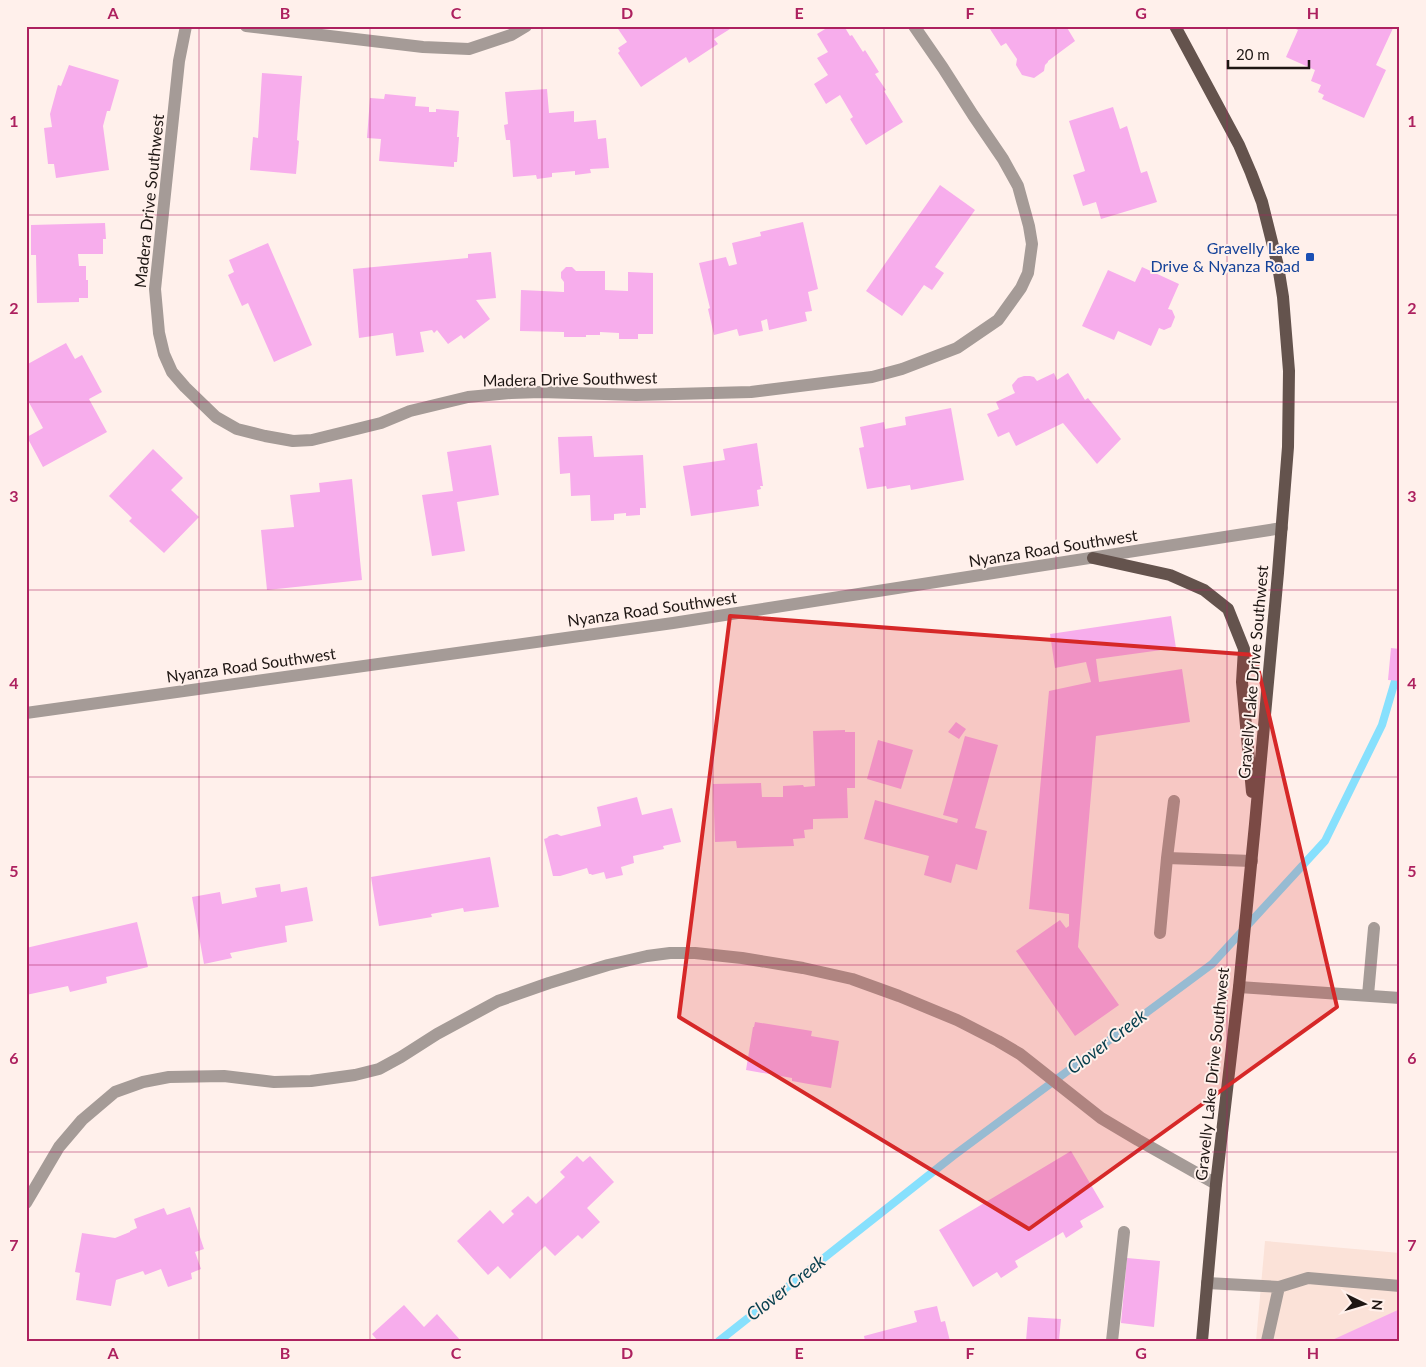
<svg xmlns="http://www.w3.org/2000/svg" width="1426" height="1367" font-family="Lato,sans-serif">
	<rect width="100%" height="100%" fill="#fff0eb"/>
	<!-- built -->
	<path fill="#fbe2d8" d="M 1265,1241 L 1400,1253 L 1400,1341 L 1256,1341 Z"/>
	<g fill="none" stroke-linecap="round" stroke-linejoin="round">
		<!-- stream -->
		<path stroke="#87e0fd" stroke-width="8" d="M 719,1341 L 953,1156 L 1212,964 L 1325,841 L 1382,725 L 1398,671"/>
	</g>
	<!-- building -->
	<path fill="#f7adec" d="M 616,26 L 729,26 L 730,29 L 714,39 L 718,44 L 689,63 L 686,57 L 641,87 L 618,53 L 620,51 L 618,48 L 627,42 Z
		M 830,26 L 844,26 L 850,36 L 852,35 L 863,52 L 865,50 L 879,72 L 875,74 L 886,90 L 884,91 L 903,122 L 866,145 L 850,119 L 853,117 L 840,95 L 826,104 L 814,84 L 828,75 L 817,58 L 828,52 L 817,34 Z
		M 988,26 L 1066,26 L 1075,41 L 1048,61 L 1048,62 L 1045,65 L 1044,71 L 1034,78 L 1022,75 L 1016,65 L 1017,59 L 1006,43 L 1001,46 Z
		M 1290,26 L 1394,26 L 1376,65 L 1386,70 L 1364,118 L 1322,99 L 1324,95 L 1318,92 L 1321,85 L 1311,81 L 1315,70 L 1286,57 L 1298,30 Z
		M 69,65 L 119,80 L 110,111 L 107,111 L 103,126 L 109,170 L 56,178 L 54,164 L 48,164 L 44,128 L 52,127 L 50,114 L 58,85 L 61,86 Z
		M 262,73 L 302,76 L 297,140 L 299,141 L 296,174 L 250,170 L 253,137 L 258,138 Z
		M 547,89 L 549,113 L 574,111 L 574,122 L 596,120 L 598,139 L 606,138 L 609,168 L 590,169 L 591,173 L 575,175 L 575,171 L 552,173 L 552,177 L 537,179 L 536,175 L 513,177 L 510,140 L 506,140 L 504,125 L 508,124 L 505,92 Z
		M 385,94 L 416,97 L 415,106 L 429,107 L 429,112 L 436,112 L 436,109 L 459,111 L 457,137 L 459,137 L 457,162 L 454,162 L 454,167 L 379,161 L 381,139 L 367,138 L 370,98 L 384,99 Z
		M 1113,107 L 1120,129 L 1127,126 L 1141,173 L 1147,171 L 1157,202 L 1101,219 L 1096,202 L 1083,206 L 1073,175 L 1085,171 L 1069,121 Z
		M 940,185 L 975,210 L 935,267 L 944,273 L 932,290 L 924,285 L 902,316 L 866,291 Z
		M 803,222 L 818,289 L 808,292 L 812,311 L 805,312 L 807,321 L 769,330 L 767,319 L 761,321 L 763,331 L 739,336 L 737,329 L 714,335 L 708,309 L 710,308 L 699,263 L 726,257 L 729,266 L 737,264 L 732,243 L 761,236 L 760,232 Z
		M 105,223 L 106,239 L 103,239 L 103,254 L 78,254 L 79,266 L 86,266 L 86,280 L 88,280 L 88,298 L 79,298 L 79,302 L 37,303 L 36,255 L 31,255 L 31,225 Z
		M 268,243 L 312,345 L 274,362 L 248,303 L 242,306 L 228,275 L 234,272 L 229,260 Z
		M 491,252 L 496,298 L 476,300 L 490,319 L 464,339 L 461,335 L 448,344 L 437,330 L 434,333 L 432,330 L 420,332 L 424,352 L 396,356 L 393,333 L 359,338 L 353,269 L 468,258 L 468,254 Z
		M 566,267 L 572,267 L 576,271 L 605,271 L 605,290 L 628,291 L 628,272 L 653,273 L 653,334 L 638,334 L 638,339 L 619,339 L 619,333 L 600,332 L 600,335 L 586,335 L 586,337 L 564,337 L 564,332 L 520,331 L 521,290 L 564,292 L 564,282 L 561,278 L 561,272 Z
		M 1142,267 L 1179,284 L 1168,309 L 1172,310 L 1175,317 L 1171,327 L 1164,330 L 1159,328 L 1151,346 L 1118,331 L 1114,340 L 1082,326 L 1108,270 L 1135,282 Z
		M 66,343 L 75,359 L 82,355 L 102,392 L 89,399 L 107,432 L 43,467 L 27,437 L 43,428 L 26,397 L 26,365 Z
		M 1054,373 L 1057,380 L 1068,373 L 1085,400 L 1088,398 L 1121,439 L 1097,464 L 1063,423 L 1016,446 L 1009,432 L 998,437 L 987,414 L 999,409 L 996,402 L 1015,393 L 1013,389 L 1012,385 L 1018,378 L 1024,376 L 1030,376 L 1034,377 L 1037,381 Z
		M 951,408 L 964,480 L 911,490 L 910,485 L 887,489 L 886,486 L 867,489 L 859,448 L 864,447 L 860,427 L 884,422 L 885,429 L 906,425 L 905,417 Z
		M 592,436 L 594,457 L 643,455 L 646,508 L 640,508 L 640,515 L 626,516 L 626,513 L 614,514 L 614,520 L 591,521 L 590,495 L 571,496 L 570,473 L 560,474 L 558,437 Z
		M 757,443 L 763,486 L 760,486 L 761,489 L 757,490 L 759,506 L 691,516 L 683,466 L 725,460 L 723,449 Z
		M 491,445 L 499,495 L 457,502 L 465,551 L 432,556 L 422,495 L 453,491 L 447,452 Z
		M 153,449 L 183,478 L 171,490 L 199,517 L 164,553 L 129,521 L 132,518 L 109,496 Z
		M 352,479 L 362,580 L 267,590 L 261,530 L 294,527 L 290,495 L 320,492 L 319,483 Z
		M 1171,616 L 1176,648 L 1096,659 L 1099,682 L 1182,669 L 1190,722 L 1096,736 L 1078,947 L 1119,1005 L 1075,1036 L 1016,951 L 1060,920 L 1066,928 L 1069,926 L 1069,914 L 1029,909 L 1049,691 L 1091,682 L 1086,662 L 1055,668 L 1050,634 Z
		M 1391,648 L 1400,649 L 1400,681 L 1388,680 Z
		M 956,722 L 966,729 L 959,739 L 948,732 Z
		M 845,730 L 845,732 L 855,732 L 855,788 L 847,788 L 848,818 L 813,819 L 813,829 L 804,830 L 805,838 L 793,839 L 794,846 L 737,848 L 736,841 L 715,842 L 713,784 L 761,783 L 762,797 L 783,797 L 783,786 L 803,785 L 804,787 L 815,786 L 813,731 Z
		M 965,736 L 998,745 L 975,828 L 987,831 L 977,870 L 956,864 L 951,883 L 924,875 L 929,856 L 864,839 L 875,800 L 957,823 L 958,819 L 943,815 Z
		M 878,740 L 913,750 L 901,789 L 867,779 Z
		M 637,797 L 642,815 L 672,808 L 681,842 L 663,846 L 664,849 L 633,856 L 634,863 L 621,867 L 623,875 L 606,879 L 604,872 L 592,875 L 591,874 L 589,874 L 587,868 L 560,876 L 553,876 L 544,839 L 547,838 L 549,836 L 557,834 L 561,836 L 601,826 L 597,807 Z
		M 490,857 L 499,907 L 464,912 L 463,908 L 431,914 L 432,917 L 379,926 L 371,877 Z
		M 280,884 L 281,892 L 307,887 L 313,921 L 285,926 L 287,942 L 230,953 L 232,958 L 204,964 L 192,897 L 220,892 L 222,904 L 257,897 L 255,888 Z
		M 137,922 L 148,967 L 106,977 L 107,983 L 70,992 L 68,986 L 26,995 L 26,948 Z
		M 755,1022 L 812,1031 L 811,1036 L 839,1041 L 831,1088 L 792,1081 L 792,1078 L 746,1070 L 753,1027 L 754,1027 Z
		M 1071,1151 L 1104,1207 L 1080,1221 L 1083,1227 L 1066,1238 L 1063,1232 L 1015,1261 L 1018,1267 L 1001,1278 L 997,1272 L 973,1287 L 939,1230 Z
		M 577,1156 L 583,1162 L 590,1156 L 614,1182 L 587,1208 L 600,1222 L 582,1239 L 578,1235 L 555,1256 L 545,1246 L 510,1279 L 498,1266 L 488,1275 L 457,1241 L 490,1210 L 503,1224 L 514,1214 L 511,1211 L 528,1196 L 536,1204 L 565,1177 L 560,1172 Z
		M 190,1207 L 204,1249 L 195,1252 L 201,1269 L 191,1273 L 192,1279 L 168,1287 L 161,1269 L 145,1275 L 143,1271 L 116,1280 L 111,1306 L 76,1300 L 80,1273 L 75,1272 L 82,1233 L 115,1238 L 130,1232 L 130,1231 L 137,1228 L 134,1219 L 164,1208 L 167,1215 Z
		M 1127,1258 L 1160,1261 L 1154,1327 L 1121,1323 Z
		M 404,1305 L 424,1327 L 437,1314 L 461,1341 L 378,1341 L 372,1334 Z
		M 937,1306 L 941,1322 L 945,1321 L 950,1341 L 865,1341 L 864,1336 L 917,1322 L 914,1311 Z
		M 1400,1309 L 1400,1341 L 1330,1341 Z
		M 1028,1317 L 1061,1319 L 1059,1341 L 1026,1341 Z"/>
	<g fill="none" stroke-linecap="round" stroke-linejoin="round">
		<!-- minor -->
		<path stroke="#a59b97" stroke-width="12" d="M 186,26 L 179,61 L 155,289 L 159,333 L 164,354 L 172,372 L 185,387 L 216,417 L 237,429 L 265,436 L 293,441 L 312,440 L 381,423 L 410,411 L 468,397 L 511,393 L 541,392 L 636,395 L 751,392 L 872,377 L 902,369 L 957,348 L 998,320 L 1021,288 L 1028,273 L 1032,244 L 1029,226 L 1018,186 L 1003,159 L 973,115 L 943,68 L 914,26
			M 246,26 L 423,47 L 469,49 L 511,35 L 526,26
			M 26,713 L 673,623 L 1282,528
			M 1174,801 L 1167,858 L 1252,861
			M 1160,933 L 1167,858
			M 1239,987 L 1400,998
			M 1368,995 L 1374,928
			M 26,1203 L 59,1147 L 82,1120 L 115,1092 L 143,1082 L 169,1077 L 224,1076 L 274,1082 L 311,1081 L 355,1075 L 379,1069 L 401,1057 L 437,1034 L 498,1001 L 549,983 L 608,965 L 647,956 L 670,953 L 695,953 L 742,958 L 803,968 L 852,979 L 899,996 L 957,1020 L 998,1041 L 1020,1054 L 1101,1118 L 1138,1140 L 1216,1184
			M 1207,1283 L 1279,1287 L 1308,1278 L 1400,1286
			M 1112,1341 L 1124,1232
			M 1267,1341 L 1279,1287"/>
		<!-- major -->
		<path stroke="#64534d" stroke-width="12" d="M 1175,26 L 1239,145 L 1251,173 L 1262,202 L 1278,266 L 1283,297 L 1289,371 L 1288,447 L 1278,573 L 1255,824 L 1239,987 L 1216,1184 L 1202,1341
			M 1093,558 L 1170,575 L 1204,590 L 1228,609 L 1244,649 L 1242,682 L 1252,792"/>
	</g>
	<!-- marked area -->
	<path fill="#d62828" fill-opacity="0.2" stroke="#d62828" stroke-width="4" stroke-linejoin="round" d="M 730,616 L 1255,655 L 1337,1007 L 1029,1229 L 679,1017 Z"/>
	<!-- grid -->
	<path fill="none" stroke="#ad215f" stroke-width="1" stroke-opacity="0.55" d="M 199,26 L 199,1341M 370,26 L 370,1341M 542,26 L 542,1341M 713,26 L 713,1341M 884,26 L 884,1341M 1056,26 L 1056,1341M 1227,26 L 1227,1341M 26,215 L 1400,215M 26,402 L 1400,402M 26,590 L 1400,590M 26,777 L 1400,777M 26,965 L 1400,965M 26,1152 L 1400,1152"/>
	<!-- markers -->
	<rect fill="#1a4fb4" stroke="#fff0eb" stroke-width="2" x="1305" y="252" width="10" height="10" rx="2.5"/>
	<g text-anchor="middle" stroke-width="4" stroke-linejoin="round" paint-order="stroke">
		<!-- street labels -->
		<g font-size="16" fill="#1e1613" stroke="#fff0eb">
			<text transform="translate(149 201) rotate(-84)" y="6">Madera Drive Southwest</text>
			<text transform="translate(570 379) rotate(-1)" y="6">Madera Drive Southwest</text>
			<text transform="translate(1053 548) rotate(-9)" y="6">Nyanza Road Southwest</text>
			<text transform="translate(652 609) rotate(-8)" y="6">Nyanza Road Southwest</text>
			<text transform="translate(251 665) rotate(-8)" y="6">Nyanza Road Southwest</text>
			<text transform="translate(1253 672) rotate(-85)" y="6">Gravelly Lake Drive Southwest</text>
			<text transform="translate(1212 1074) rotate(-84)" y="6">Gravelly Lake Drive Southwest</text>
		</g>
		<!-- transit labels -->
		<g font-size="16" fill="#164399" stroke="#fff0eb" text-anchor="end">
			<text x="1300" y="254">Gravelly Lake<tspan x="1300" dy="18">Drive &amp; Nyanza Road</tspan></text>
		</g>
		<!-- water labels -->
		<g font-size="18" font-style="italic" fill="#063e4d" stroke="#fff0eb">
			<text transform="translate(1107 1042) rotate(-37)" y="6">Clover Creek</text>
			<text transform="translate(786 1288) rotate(-38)" y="6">Clover Creek</text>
		</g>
	</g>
	<!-- border -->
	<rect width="1426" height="1367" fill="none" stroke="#fff0eb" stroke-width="55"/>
	<!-- north arrow -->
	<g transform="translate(1364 1304) rotate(95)" stroke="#fff0eb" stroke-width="4" paint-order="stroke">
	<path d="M0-4L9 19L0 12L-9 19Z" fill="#1e1613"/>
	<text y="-8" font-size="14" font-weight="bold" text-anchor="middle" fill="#1e1613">N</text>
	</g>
	<!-- scale -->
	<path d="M1228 60v8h81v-8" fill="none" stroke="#1e1613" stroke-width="2.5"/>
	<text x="1236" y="60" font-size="15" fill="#1e1613" stroke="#fff0eb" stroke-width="4" paint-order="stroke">20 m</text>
	<rect x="28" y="28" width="1370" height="1312" fill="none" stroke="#ad215f" stroke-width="2"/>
	<g font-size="16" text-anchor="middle" font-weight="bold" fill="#ad215f">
		<text x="113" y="19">A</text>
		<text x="285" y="19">B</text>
		<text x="456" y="19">C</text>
		<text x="627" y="19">D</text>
		<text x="799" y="19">E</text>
		<text x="970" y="19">F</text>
		<text x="1141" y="19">G</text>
		<text x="1313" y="19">H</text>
		<text x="14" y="127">1</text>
		<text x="1412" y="127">1</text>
		<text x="14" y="314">2</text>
		<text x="1412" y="314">2</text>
		<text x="14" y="502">3</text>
		<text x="1412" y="502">3</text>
		<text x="14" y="689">4</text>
		<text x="1412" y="689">4</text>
		<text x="14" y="877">5</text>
		<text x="1412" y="877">5</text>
		<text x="14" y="1064">6</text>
		<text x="1412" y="1064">6</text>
		<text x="14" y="1251">7</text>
		<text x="1412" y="1251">7</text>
		<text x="113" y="1359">A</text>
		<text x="285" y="1359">B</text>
		<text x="456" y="1359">C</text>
		<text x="627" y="1359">D</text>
		<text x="799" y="1359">E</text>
		<text x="970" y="1359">F</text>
		<text x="1141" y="1359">G</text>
		<text x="1313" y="1359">H</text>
	</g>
</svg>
